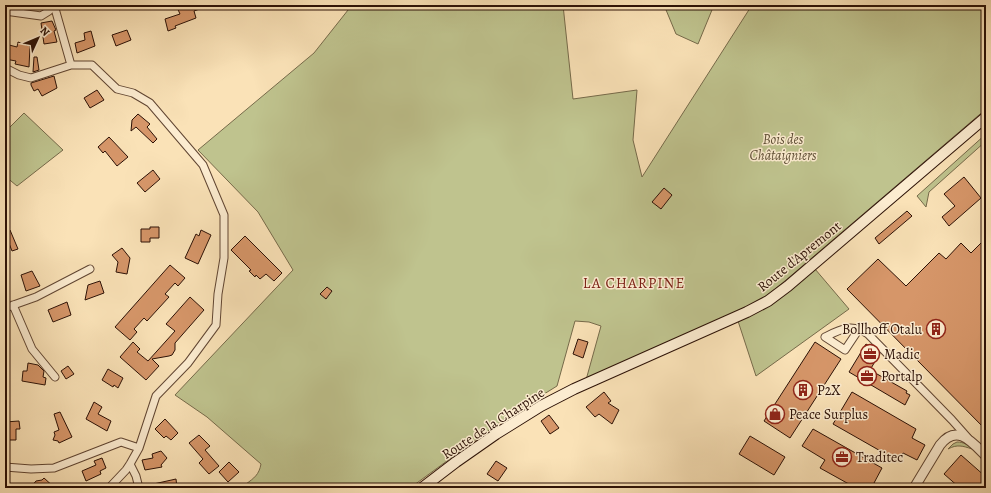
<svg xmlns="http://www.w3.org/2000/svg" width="991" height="493" font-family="Alegreya,serif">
	<rect width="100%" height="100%" fill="#fae2b7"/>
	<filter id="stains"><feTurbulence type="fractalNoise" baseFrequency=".005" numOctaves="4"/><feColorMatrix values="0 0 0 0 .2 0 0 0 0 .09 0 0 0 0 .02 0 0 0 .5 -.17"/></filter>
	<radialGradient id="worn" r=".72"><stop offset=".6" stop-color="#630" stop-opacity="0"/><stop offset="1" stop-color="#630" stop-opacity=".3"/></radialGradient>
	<!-- green -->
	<path fill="#bfc38e" stroke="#766a4a" d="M 352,5 L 563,5 L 573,99 L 637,90 L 633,140 L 642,177 L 752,5 L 986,5 L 986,109 L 786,280 L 769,294 L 753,305 L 586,380 L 601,326 L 589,322 L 575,321 L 557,386 L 507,417 L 410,488 L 250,488 L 246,484 C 254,478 259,475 261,464 L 207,417 L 175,395 L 293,270 L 258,212 L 198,150 L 314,53 Z
		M 664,5 L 714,5 L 698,44 L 676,34 Z
		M 24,113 L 63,150 L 17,186 L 5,176 L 5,132 Z
		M 986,134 L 986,141 L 929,192 L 926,207 L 917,196 Z
		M 815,269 L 849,309 L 756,376 L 738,321 C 767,308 792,291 815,269 Z
		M 957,442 C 964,442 968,445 972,449 C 963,446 957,444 948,449 L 953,444 Z"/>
	<!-- building -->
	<path fill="#d69669" stroke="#2c1106" d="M 176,5 L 208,5 L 208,6 L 194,11 L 196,18 L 175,26 L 176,28 L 168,31 L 165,19 L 180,14 Z
		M 52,21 L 56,30 L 54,31 L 57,42 L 44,44 L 41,23 Z
		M 127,30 L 131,40 L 116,46 L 112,35 Z
		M 91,31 L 95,46 L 77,53 L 75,43 L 85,40 L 84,33 Z
		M 18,42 L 30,46 L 29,67 L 15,64 L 16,61 L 5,59 L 5,44 L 17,47 Z
		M 34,57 L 37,57 L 39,70 L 33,72 Z
		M 54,76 L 57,88 L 42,96 L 38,89 L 34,91 L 31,85 L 31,83 Z
		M 97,90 L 104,100 L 90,108 L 84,98 Z
		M 138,114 L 150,124 L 147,127 L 157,139 L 153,143 L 136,127 L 131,131 L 132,120 Z
		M 109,137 L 128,157 L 117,166 L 105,151 L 103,153 L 98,147 Z
		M 153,170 L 160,179 L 145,192 L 137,183 Z
		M 964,177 L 981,198 L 949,226 L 942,217 L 955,206 L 944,194 Z
		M 664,188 L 672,195 L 661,209 L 652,202 Z
		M 907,211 L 912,216 L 879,244 L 875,238 Z
		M 150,227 L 159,227 L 159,238 L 150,238 L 150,242 L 141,242 L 141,229 L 150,229 Z
		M 10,230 L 18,249 L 12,251 L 5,233 Z
		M 201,230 L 211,235 L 198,264 L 185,258 L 196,234 L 199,236 Z
		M 245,236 L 282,273 L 274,281 L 266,274 L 260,279 L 256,275 L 255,277 L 249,271 L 251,270 L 231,250 Z
		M 986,238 L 986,369 L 983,372 L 986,375 L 986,430 L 847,289 L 878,259 L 906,286 L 939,253 L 946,259 L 961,243 L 971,253 Z
		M 122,248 L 130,258 L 127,274 L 116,272 L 118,262 L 112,255 Z
		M 170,265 L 185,278 L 178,286 L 175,283 L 165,294 L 169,297 L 147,321 L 144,318 L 134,329 L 137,332 L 130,340 L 115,327 Z
		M 32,271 L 40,286 L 26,291 L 21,275 Z
		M 100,281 L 104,293 L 85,300 L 88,285 Z
		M 327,287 L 332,291 L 326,299 L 320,294 Z
		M 190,297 L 204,310 L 175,343 L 175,350 L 172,355 L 169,356 L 152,359 L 159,366 L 146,380 L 120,357 L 133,342 L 140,349 L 137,352 L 148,361 L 175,331 L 166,324 Z
		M 67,302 L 71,315 L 53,322 L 48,310 Z
		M 578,339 L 588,342 L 583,358 L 573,354 Z
		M 815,342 L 841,359 L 790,438 L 764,421 Z
		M 866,344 L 880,353 L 870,370 L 907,391 L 906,393 L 910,395 L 905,405 L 849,372 Z
		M 28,363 L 38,365 L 44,371 L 43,377 L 46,378 L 45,385 L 22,381 L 23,371 L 27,371 Z
		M 68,366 L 74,374 L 66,379 L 61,371 Z
		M 108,369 L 123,378 L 118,388 L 114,385 L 113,387 L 102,380 Z
		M 604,392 L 611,401 L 608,403 L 619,410 L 612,424 L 599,414 L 595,417 L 586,407 Z
		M 852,392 L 916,429 L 912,438 L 925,445 L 917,460 L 903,453 L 898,461 L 833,424 Z
		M 94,402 L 102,407 L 98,414 L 111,421 L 107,431 L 86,419 Z
		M 60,412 L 72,437 L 59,443 L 58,441 L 53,440 L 55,435 L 54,432 L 59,430 L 54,414 Z
		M 549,415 L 559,428 L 550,434 L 541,421 Z
		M 165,419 L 178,433 L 171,440 L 166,436 L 164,438 L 155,429 Z
		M 19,421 L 20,429 L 16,429 L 16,440 L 5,440 L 5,422 Z
		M 813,429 L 882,468 L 874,483 L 882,488 L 856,488 L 820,468 L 825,460 L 802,446 Z
		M 199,435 L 210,446 L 205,450 L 219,466 L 209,474 L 199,463 L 203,459 L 189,443 Z
		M 750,436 L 785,457 L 774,475 L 739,454 Z
		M 161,451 L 167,458 L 161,465 L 162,467 L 145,470 L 142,460 L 153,458 L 152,454 Z
		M 961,455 L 986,477 L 986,488 L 960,488 L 944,474 Z
		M 102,458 L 106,468 L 100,471 L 101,474 L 86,481 L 82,471 L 96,465 L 94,461 Z
		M 496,461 L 507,468 L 498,481 L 487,474 Z
		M 229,462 L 239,472 L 228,482 L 219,472 Z
		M 44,478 L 55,488 L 30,488 L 36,481 L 42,480 Z
		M 176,479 L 177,488 L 149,488 L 149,485 Z"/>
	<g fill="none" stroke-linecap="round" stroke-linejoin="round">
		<defs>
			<path id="minor" d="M 54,5 L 71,65
				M 5,11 L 41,16 L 49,11 L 52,5
				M 5,68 L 19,75 L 31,78 L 71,65 L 92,65 L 117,89 L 133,93 L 150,103 L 203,165 L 224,215 L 224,258 L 218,294 L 216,325 L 188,363 L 156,396 L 139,448 L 130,464 L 126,470 L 109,488
				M 13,305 L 32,349 L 55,377
				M 5,308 L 36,297 L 90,269
				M 859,329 L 845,350 L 825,337 C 841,329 852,323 868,334 L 952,420 L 968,438
				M 130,464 L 136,476 L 139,488
				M 5,467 L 31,469 L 54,468 L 121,442 L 139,448"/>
			<path id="tertiary" d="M 914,488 L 940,445 C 957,423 972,442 986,456"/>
			<path id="secondary" d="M 422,488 L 456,462 L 496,434 L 541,406 L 574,389 L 747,312 L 768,301 L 788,286 L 986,117"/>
		</defs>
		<!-- minor casing -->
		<use href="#minor" stroke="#604532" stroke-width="9"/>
		<!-- tertiary casing -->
		<use href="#tertiary" stroke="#604532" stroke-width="11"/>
		<!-- secondary casing -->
		<use href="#secondary" stroke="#2c1106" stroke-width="12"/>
		<!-- minor -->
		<use href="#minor" stroke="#fcecd0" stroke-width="7"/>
		<!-- tertiary -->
		<use href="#tertiary" stroke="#fcecd0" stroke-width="9"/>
		<!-- secondary -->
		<use href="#secondary" stroke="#fcecd0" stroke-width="10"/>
	</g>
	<!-- icons -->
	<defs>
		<symbol id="building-ring" viewBox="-11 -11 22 22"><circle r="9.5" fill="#fcecd0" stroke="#8f2418" stroke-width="1.5"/><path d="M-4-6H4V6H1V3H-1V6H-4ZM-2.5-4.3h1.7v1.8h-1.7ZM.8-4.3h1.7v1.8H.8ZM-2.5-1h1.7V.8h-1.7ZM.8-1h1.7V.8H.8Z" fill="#8f2418"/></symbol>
		<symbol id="office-ring" viewBox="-11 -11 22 22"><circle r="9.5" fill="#fcecd0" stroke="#8f2418" stroke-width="1.5"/><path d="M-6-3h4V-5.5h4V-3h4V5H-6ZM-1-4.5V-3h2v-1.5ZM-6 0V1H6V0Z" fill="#8f2418"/></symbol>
		<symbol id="shop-ring" viewBox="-11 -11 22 22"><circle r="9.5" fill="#fcecd0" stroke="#8f2418" stroke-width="1.5"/><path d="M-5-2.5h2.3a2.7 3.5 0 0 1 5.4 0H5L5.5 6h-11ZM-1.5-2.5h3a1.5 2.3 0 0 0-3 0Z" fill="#8f2418"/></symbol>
	</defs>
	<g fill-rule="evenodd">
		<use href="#building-ring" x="925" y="318" width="22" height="22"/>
		<use href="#office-ring" x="859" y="343" width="22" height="22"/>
		<use href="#office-ring" x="856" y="365" width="22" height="22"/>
		<use href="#building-ring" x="792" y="379" width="22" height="22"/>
		<use href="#shop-ring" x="764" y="403" width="22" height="22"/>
		<use href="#office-ring" x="831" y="446" width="22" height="22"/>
	</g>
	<g text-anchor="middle" stroke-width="3" stroke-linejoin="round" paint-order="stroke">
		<!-- park labels -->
		<g font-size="14" font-style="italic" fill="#5f4f36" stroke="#fcecd0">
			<text x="783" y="144">Bois des<tspan x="783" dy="16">Châtaigniers</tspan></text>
		</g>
		<!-- street labels -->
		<g font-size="14" fill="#2c1106" stroke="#fcecd0">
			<text transform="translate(799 256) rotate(-39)" y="5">Route d'Apremont</text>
			<text transform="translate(493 423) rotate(-33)" y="5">Route de la Charpine</text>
		</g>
		<!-- poi labels -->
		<g font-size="14" fill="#2c1106" stroke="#fcecd0" text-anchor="start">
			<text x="922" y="334" text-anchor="end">Bollhoff Otalu</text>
			<text x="884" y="359">Madic</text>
			<text x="881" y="381">Portalp</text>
			<text x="817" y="395">P2X</text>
			<text x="789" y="419">Peace Surplus</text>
			<text x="856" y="462">Traditec</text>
		</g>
		<!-- neighbourhood labels -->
		<g font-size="15" letter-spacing="1" fill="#7a1f14" stroke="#fcecd0">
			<text x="634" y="288">LA CHARPINE</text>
		</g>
	</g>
	<!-- margin -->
	<rect width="991" height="493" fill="none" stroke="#fae2b7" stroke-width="20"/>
	<rect x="6" y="6" width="979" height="481" fill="none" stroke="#2c1106" stroke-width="2"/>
	<rect x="10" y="10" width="971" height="473" fill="none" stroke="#2c1106"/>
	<!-- north arrow -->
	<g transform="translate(38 38) rotate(46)" stroke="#fcecd0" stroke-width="3" paint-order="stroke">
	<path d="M0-3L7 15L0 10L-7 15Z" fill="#2c1106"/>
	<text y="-6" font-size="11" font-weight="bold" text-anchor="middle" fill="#2c1106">N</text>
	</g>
	<rect width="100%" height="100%" filter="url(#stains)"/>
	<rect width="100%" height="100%" fill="url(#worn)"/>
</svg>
